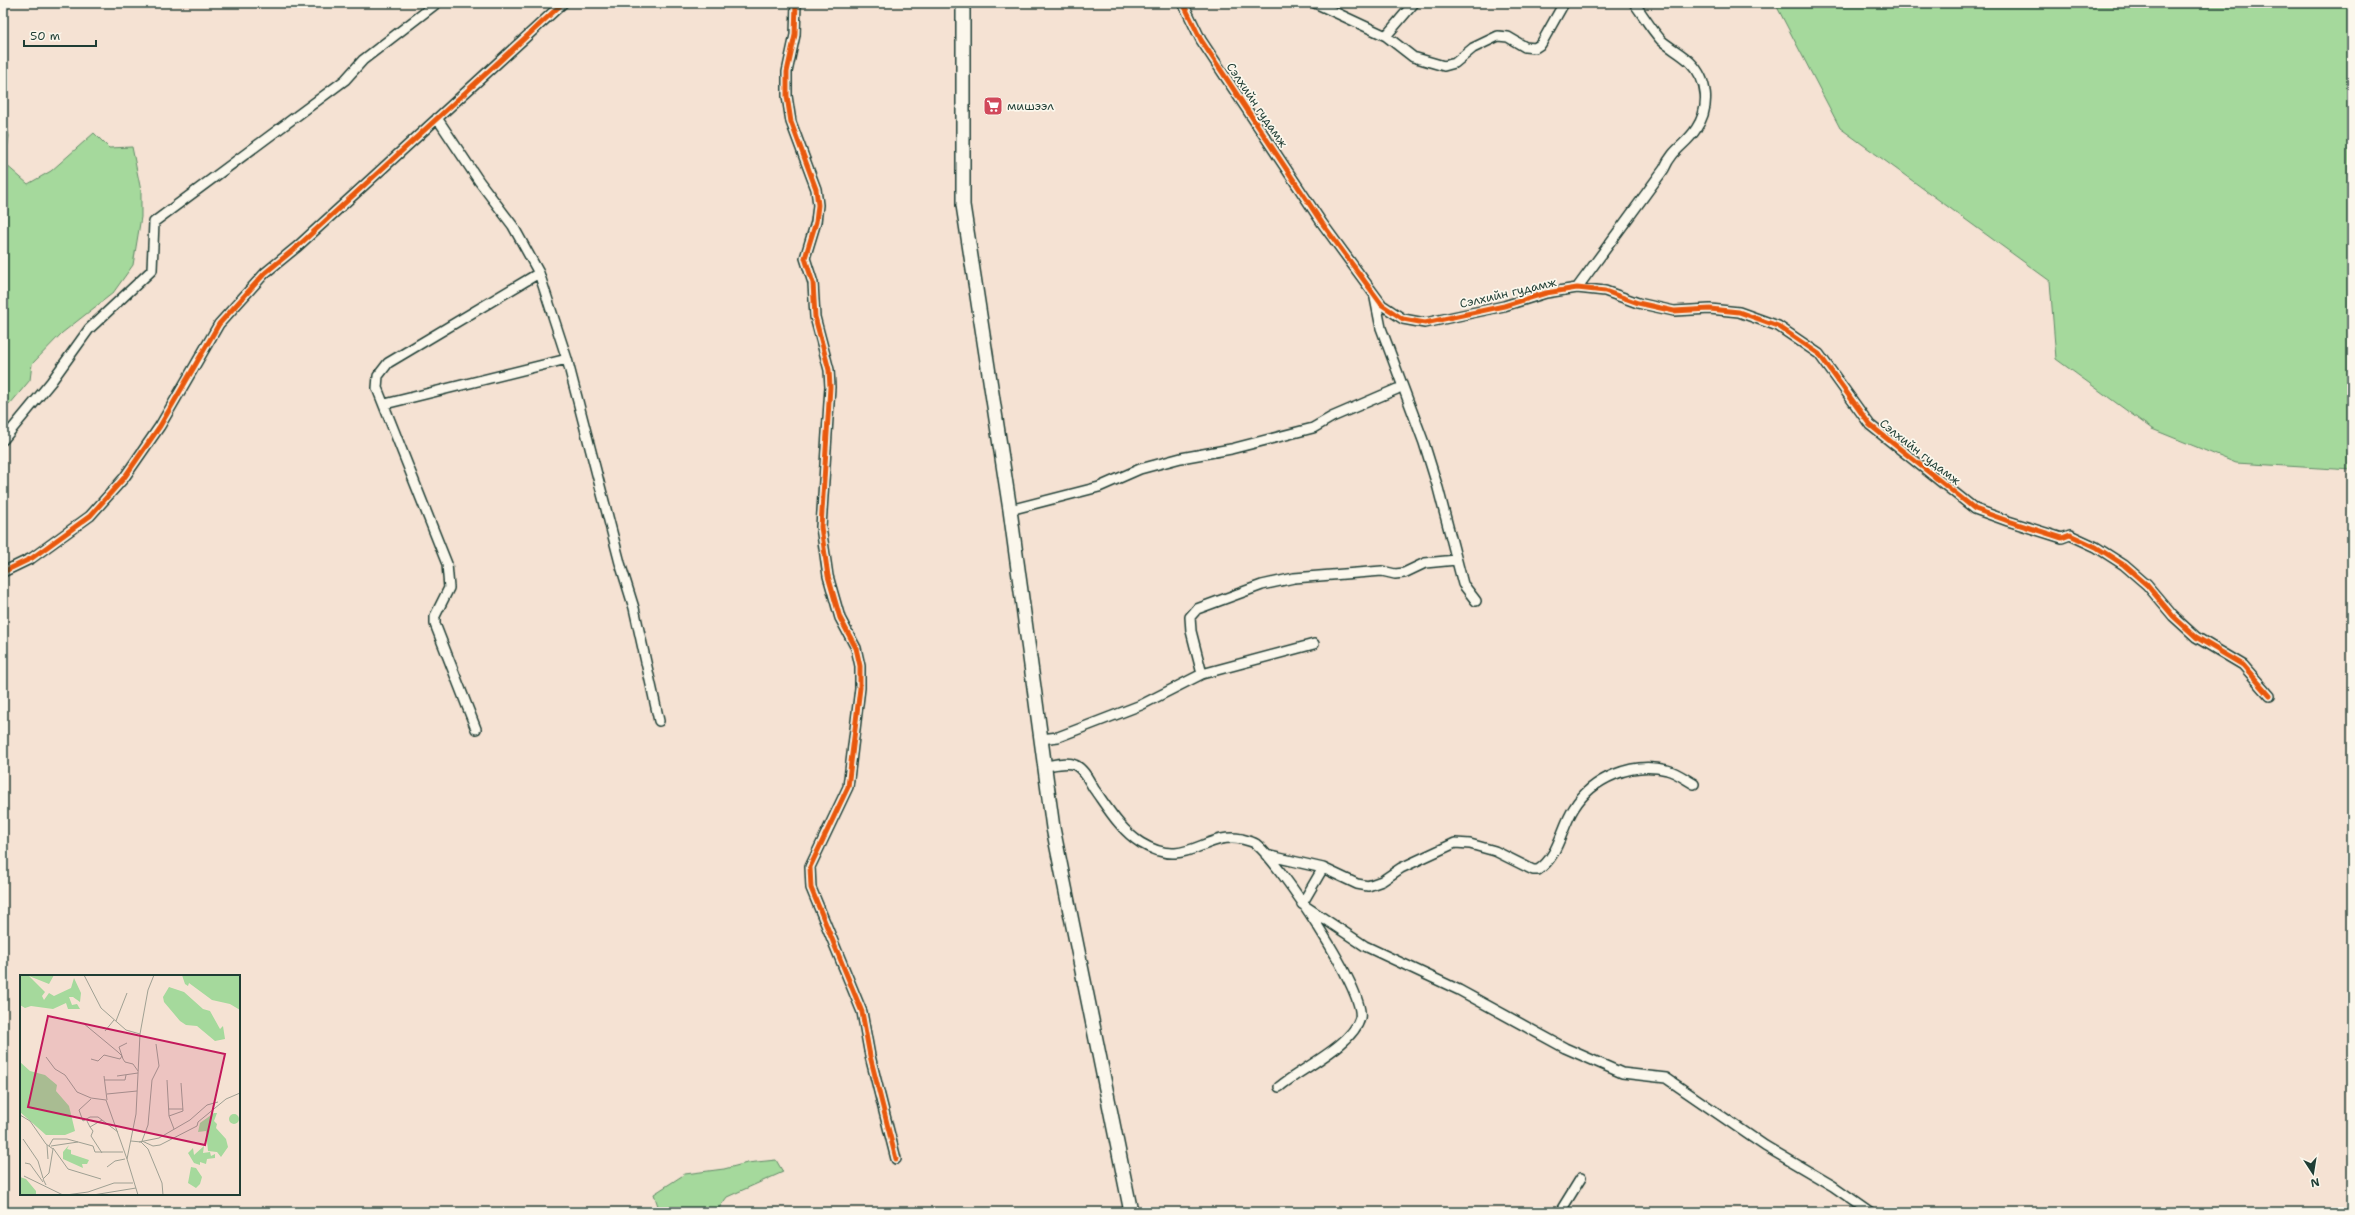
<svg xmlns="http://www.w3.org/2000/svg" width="2355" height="1215" font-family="'Shantell Sans',sans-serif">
	<rect width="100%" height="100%" fill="#f5e2d3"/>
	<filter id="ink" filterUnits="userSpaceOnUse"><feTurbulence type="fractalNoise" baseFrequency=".025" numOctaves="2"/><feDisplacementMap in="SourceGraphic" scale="8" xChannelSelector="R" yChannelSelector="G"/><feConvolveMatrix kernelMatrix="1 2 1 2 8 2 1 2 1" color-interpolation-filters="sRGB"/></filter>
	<g filter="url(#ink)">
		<!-- green -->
		<path fill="#a5d99c" stroke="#628b68" d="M 1775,3 L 2352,3 L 2352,470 L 2236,463 L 2152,429 L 2056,359 L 2050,281 L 1840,128 Z
			M 3,52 L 8,81 L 3,100 Z
			M 3,111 L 9,136 L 5,164 L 28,184 L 51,171 L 94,133 L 109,148 L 132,147 L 141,191 L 141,217 L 133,265 L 113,293 L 62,333 L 32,364 L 30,380 L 10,404 L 3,400 Z
			M 776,1160 L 783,1172 L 727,1197 L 716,1212 L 707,1212 L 702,1208 L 699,1212 L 660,1212 L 654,1194 L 685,1174 L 724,1169 L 747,1163 Z"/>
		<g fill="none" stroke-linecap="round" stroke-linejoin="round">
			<defs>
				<path id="street" d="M 796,3 L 795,35 L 787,72 L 787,96 L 791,122 L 816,189 L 818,205 L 816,222 L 805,258 L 813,283 L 815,317 L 829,370 L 830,387 L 821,527 L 828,576 L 840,618 L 856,648 L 860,666 L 860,688 L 848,787 L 810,867 L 811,888 L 862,1012 L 870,1056 L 896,1159
					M 1183,3 L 1201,40 L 1322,223 L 1382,305 L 1403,319 L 1425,323 L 1504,306 L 1546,293 L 1577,288 L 1605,291 L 1638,303 L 1674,311 L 1710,309 L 1739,312 L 1778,326 L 1819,354 L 1870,425 L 1975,509 L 2008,521 L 2062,538 L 2070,535 L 2096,547 L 2124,565 L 2147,585 L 2173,616 L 2196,637 L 2243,665 L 2270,696
					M 1315,3 L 1386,36 L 1413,57 L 1444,66 L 1455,63 L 1473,48 L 1498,36 L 1508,37 L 1525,47 L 1535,48 L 1541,44 L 1564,3
					M 1386,36 L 1414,3
					M 437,118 L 479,181 L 513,226 L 539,273 L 567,359 L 620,563 L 634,608 L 659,721
					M 1577,288 L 1664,169 C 1673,148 1686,145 1696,129 C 1710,108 1709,81 1690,62 C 1682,54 1670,48 1661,40 C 1651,29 1643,15 1634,3
					M 1375,298 L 1381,328 L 1424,443 L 1438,488 L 1463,584 L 1476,601
					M 385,404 L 567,359
					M 3,440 L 51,382 L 89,329 L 152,270 L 154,222 L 345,80 L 363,60 L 437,3
					M 1010,510 L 1099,487 L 1140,469 L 1181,458 L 1231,449 L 1313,428 L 1332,417 L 1397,389
					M 3,572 L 32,558 L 90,516 L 124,478 L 160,426 L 219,324 L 265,273 L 298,246 L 563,3
					M 1202,674 L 1191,631 L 1190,617 L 1197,609 L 1262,585 L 1294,578 L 1382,571 L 1395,574 L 1404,573 L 1425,563 L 1456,560
					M 476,729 L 435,624 L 435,616 L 449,588 L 447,564 L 377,388 L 378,376 L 388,363 L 539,273
					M 1041,739 L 1058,737 L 1141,705 L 1202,674 L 1314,644
					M 1046,766 C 1054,765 1067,761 1075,765 C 1084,769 1089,781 1094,789 C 1107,807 1121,831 1141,843 C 1187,871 1204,831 1242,839 C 1246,840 1253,842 1256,844 C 1279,862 1366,991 1360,1018 C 1353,1045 1300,1069 1279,1087
					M 1266,855 L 1323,868 L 1357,884 L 1368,886 L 1382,881 L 1401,868 L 1455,843 L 1470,844 L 1495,851 L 1533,870 L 1538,870 C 1559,856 1561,828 1574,808 C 1592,778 1633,761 1667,770 C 1676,772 1685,779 1694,784
					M 1323,868 L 1302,904 L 1365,946 L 1459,990 L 1565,1048 L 1622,1073 L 1666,1078 L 1765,1146 L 1833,1186 L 1870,1212
					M 1560,1212 L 1581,1178"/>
				<path id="secondary" d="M 963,3 L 963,205 L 1010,510 L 1053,828 L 1131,1212"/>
			</defs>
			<!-- street casing -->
			<use href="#street" stroke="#1f3d34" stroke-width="12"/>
			<!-- secondary casing -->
			<use href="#secondary" stroke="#1f3d34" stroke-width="16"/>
			<!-- street -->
			<use href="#street" stroke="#fbf7ec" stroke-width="9"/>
			<!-- secondary -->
			<use href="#secondary" stroke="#fbf7ec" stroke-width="13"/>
			<defs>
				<path id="cycleway" d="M 796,3 L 795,35 L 787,72 L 787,96 L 791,122 L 816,189 L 818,205 L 816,222 L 805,258 L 813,283 L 815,317 L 829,370 L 830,387 L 821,527 L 828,576 L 840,618 L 856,648 L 860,666 L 860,688 L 848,787 L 810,867 L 811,888 L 862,1012 L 870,1056 L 896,1159
					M 1183,3 L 1201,40 L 1322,223 L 1382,305 L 1403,319 L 1425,323 L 1504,306 L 1546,293 L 1577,288 L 1605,291 L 1638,303 L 1674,311 L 1710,309 L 1739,312 L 1778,326 L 1819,354 L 1870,425 L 1975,509 L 2008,521 L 2062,538 L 2070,535 L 2096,547 L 2124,565 L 2147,585 L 2173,616 L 2196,637 L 2243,665 L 2270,696
					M 3,572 L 32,558 L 90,516 L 124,478 L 160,426 L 219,324 L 265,273 L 298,246 L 563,3"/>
			</defs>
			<!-- cycleway casing -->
			<use href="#cycleway" stroke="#fbf7ec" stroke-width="8"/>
			<!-- cycleway -->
			<use href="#cycleway" stroke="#e8590c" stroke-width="5"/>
		</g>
	</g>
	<!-- icons -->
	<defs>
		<symbol id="supermarket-square" viewBox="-11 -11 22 22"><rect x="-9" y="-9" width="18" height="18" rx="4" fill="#d1495b" stroke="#fbf7ec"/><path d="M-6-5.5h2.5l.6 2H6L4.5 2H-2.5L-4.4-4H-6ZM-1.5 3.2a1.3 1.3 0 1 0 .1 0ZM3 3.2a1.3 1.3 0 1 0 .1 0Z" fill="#fff"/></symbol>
	</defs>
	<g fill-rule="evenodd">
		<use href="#supermarket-square" x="982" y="95" width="22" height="22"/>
	</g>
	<g text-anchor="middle" stroke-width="3.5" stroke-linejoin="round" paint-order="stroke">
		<!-- street labels -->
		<g font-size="12" fill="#1f3d34" stroke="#fbf7ec">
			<text transform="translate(1257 105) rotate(56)" y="4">Сэлхийн гудамж</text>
			<text transform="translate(1508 293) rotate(-13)" y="4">Сэлхийн гудамж</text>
			<text transform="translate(1920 452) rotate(38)" y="4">Сэлхийн гудамж</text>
		</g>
		<!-- poi labels -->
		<g font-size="12" fill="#1f3d34" stroke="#fbf7ec" text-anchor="start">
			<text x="1007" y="110">мишээл</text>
		</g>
	</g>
	<!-- overview -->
	<g transform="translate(20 975)">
		<rect width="220" height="220" fill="#f5e2d3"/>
		<path d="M 0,0 L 34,0 L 29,9 L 9,1 L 25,17 L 22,21 L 24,25 L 29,18 L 34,21 L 51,13 L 54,3 L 61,18 L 60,27 L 53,22 L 49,22 L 52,30 L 57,29 L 60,34 L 48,34 L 46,28 L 33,34 L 11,31 L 5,33 L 0,30 ZM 162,0 L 220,0 L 220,35 L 210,29 L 192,25 L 169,8 L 168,11 L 165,9 ZM 149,12 L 164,17 L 183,34 L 190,36 L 200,54 L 203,51 L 205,64 L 195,66 L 177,51 L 166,50 L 160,46 L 144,27 L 143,22 ZM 0,87 L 10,96 L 25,100 L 37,110 L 36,116 L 49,131 L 55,156 L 45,160 L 26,160 L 0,137 ZM 194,138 L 197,138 L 194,146 L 197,149 L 196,153 L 206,164 L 208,172 L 201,182 L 197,177 L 188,176 L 186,156 L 178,157 L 180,148 ZM209 144a5 5 0 1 1 10 0a5 5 0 1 1-10 0ZM 49,170 L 47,174 L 51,175 L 51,179 L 69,185 L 67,189 L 62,189 L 63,193 L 43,184 L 43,177 ZM 184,171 L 183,178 L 190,177 L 191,181 L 195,179 L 195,183 L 187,184 L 186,189 L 180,187 L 180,190 L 174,188 L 168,178 L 173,173 L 174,180 ZM 171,192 L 176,193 L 182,202 L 180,209 L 176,213 L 168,208 ZM 0,202 L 6,204 L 16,216 L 16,220 L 0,220 Z" fill="#a5d99c"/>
		<path fill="none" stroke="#9fa093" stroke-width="1" d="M 64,0 L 81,33 L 106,55 L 120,59M 96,46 L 107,18M 63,48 L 98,77 L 102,81 L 100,84M 85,56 L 94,45M 107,68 L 99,72 L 103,84 L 105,87 L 113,89 L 118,96M 136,69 L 139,91 L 132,105 L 128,150 L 122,166 L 133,171 L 140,170 L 177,151 L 178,147 L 206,124 L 220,118M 26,82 L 35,94 L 45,100 L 57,117 L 71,123 L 86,125 L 107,184M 71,84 L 78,86 L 84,80 L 100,84M 84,101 L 87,125M 97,101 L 118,98M 85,105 L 105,105 L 106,100M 147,105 L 149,141 L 154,154M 87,119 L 117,116M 71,124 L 59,135 L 63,146 L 70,142 L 78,142 L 98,157M 148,134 L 163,134M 0,140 L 10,146 L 26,169 L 33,174 L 29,198 L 23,204 L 26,210M 149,141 L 163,136 L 161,108M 67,146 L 70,152 L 82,145M 70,152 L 73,156 L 71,161 L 82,178M 3,164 L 18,186 L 23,203M 111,166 L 121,167 L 128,174 L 142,208 L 143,220M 119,167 L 139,163 L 170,145 L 187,130 L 198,127M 27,170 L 28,184M 29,171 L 33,164 L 47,164 L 73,171 L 75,177 L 103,177M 31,171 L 58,167M 33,173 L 48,194 L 81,204M 5,188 L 10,189 L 23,207M 87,192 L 95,186 L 105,184M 4,201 L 43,220M 46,220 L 68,217 L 94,208 L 113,208M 73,220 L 116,213M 118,220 L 107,184 L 116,139 L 120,59 L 128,15 L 134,0"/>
		<path fill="#c2185b" fill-opacity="0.15" stroke="#c2185b" stroke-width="2" d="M 28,41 L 205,79 L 185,170 L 8,132 Z"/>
		<rect width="220" height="220" fill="none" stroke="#1f3d34" stroke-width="2"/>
	</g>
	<!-- margin -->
	<rect width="2355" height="1215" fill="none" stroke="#fbf7ec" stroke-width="16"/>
	<rect x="8" y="8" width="2339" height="1199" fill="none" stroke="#1f3d34" stroke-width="1.5" filter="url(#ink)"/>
	<!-- north arrow -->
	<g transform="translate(2313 1173) rotate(168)" stroke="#fbf7ec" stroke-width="3" paint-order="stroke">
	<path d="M0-3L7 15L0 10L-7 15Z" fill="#1f3d34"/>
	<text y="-6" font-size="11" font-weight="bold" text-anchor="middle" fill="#1f3d34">N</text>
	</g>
	<!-- scale -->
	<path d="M24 40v6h72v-6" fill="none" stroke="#1f3d34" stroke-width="2"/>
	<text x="30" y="40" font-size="12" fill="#1f3d34" stroke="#fbf7ec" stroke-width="3" paint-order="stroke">50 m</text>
</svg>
